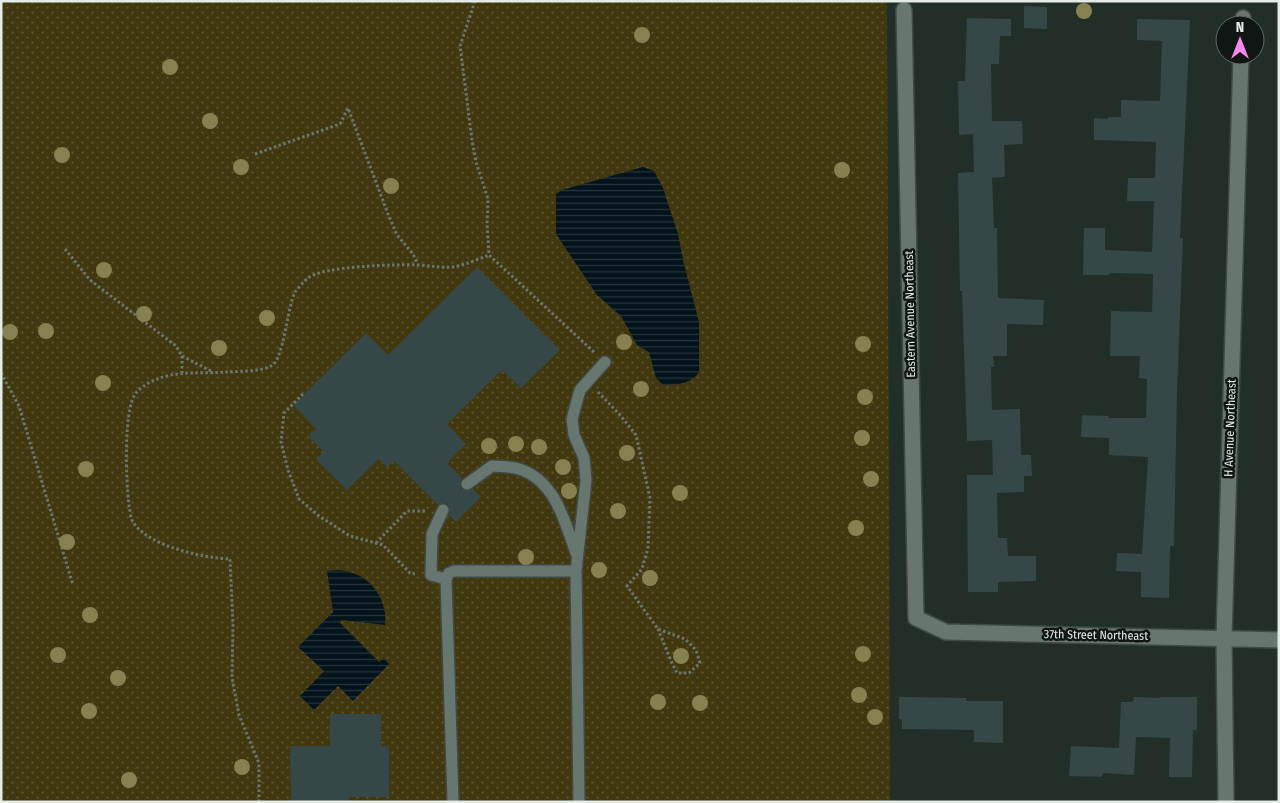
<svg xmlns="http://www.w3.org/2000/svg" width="1280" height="803" font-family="'Fira Sans Condensed',sans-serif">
	<defs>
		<pattern id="grass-dots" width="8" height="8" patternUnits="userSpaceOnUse" patternTransform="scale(1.25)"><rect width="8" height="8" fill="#423810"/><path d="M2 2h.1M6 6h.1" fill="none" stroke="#5d5533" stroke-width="1.8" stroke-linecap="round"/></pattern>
		<pattern id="water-rules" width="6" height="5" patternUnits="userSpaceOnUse" patternTransform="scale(1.25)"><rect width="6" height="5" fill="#02131b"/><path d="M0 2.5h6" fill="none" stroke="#27363c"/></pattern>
	</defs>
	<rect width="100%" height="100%" fill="#222f28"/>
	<!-- grass -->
	<path fill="url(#grass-dots)" d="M 1,1 L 887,1 L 890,802 L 1,802 Z"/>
	<!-- water -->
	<path fill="url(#water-rules)" d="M 643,167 L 654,171 L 663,188 L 678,234 L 683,260 L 699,322 L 699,372 C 691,384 677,385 663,385 L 656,378 L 649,352 L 637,345 L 621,316 L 597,295 L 556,234 L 556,194 L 562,190 Z
		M 338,570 C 368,572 388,597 385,625 L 342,620 L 339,622 L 379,662 L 384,658 L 389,664 L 353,701 L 338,686 L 314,710 L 300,696 L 324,671 L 298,647 L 333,612 L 327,571 Z"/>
	<!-- building -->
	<path fill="#354747" d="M 1024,6 L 1047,7 L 1047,29 L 1024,28 Z
		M 967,18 L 1011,19 L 1011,36 L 1000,36 L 999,64 L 991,64 L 992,121 L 1022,121 L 1023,144 L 1004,145 L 1005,177 L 992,178 L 994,228 L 997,228 L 998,298 L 1044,300 L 1043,325 L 1007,324 L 1007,356 L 993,356 L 994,367 L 991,367 L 992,410 L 1020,409 L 1021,455 L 1031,455 L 1032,476 L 1024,476 L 1024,492 L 997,493 L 998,538 L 1007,538 L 1008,556 L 1036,556 L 1036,581 L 998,582 L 998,592 L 968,592 L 967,475 L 993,475 L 992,440 L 967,441 L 962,291 L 960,291 L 958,173 L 974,172 L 973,134 L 959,135 L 958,81 L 965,81 Z
		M 1137,19 L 1190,20 L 1180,238 L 1183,238 L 1177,391 L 1174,546 L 1170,546 L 1169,598 L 1141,597 L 1141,572 L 1116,571 L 1117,553 L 1142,554 L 1148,457 L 1109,455 L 1109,438 L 1081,437 L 1082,415 L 1109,416 L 1108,418 L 1146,418 L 1147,379 L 1139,378 L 1140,356 L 1110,356 L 1111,311 L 1152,312 L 1153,274 L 1109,273 L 1109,275 L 1083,275 L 1084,228 L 1105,228 L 1105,250 L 1152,252 L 1154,201 L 1127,201 L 1128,178 L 1155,178 L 1156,142 L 1094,140 L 1094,118 L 1108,119 L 1108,117 L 1121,117 L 1121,100 L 1160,101 L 1162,41 L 1137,40 Z
		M 477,267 L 560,350 L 521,388 L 502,370 L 447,424 L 466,444 L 447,463 L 462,478 L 460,484 L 461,489 L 467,491 L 473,489 L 481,497 L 456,522 L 449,515 L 450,509 L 447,503 L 442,503 L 438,505 L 394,461 L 387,467 L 379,459 L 347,490 L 316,459 L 324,452 L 308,436 L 316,429 L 293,405 L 366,333 L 388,355 Z
		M 899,697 L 966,698 L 966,701 L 1003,701 L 1003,743 L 974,742 L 974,730 L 902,729 L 902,719 L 899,719 Z
		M 1134,697 L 1160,698 L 1160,697 L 1197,697 L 1197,730 L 1193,730 L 1192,777 L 1169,777 L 1170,738 L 1136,737 L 1134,775 L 1103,773 L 1102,777 L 1069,776 L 1071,746 L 1119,748 L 1121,702 L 1133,702 Z
		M 330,714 L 381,714 L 381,746 L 389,746 L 389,797 L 349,797 L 349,802 L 291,802 L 290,746 L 330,746 Z"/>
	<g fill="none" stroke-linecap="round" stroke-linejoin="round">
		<defs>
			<path id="lane" d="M 467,484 L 492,466 C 500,467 511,466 519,469 C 555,480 565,522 576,553
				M 443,510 L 432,534 L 431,575 L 446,579
				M 453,802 L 446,579 L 449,573 L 454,571 L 576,571
				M 579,802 L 576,571 L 586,480 L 584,458 L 574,435 L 572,419 L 580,390 L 605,362"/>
			<path id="street" d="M 904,10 L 916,618 L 946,632 L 1279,640
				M 1242,25 L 1243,18
				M 1226,802 L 1224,638 L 1241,55"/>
		</defs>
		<!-- lane casing -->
		<use href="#lane" stroke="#3f4a44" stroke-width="14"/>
		<!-- street casing -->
		<use href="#street" stroke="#3f4a44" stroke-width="18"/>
		<!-- path -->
		<path stroke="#6b7670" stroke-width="3" stroke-dasharray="2.5 2.5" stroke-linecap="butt" d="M 475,1 L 460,46 L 472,140 L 476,162 L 488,199 L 487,224 L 489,255 L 594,352
			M 255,154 L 340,124 L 348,108 L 388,214 L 397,235 L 413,254 L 418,265
			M 65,249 L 90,280 L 176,346 L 182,356 L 182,373
			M 182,356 L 213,372
			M 1,373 L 19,406 L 73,585
			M 598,392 L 621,416 L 636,435 L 650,498 L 648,548 L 642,569 L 627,586 L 658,629 L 685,639 L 696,650 L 700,663 L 689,673 L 677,673 L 671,661 L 658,629
			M 303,394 L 284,413 L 281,442 L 288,470 L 299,499 L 319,516 L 350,536 L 383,545 L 410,573 L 415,574
			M 376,543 L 407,511 L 425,511
			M 259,802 L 259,763 L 239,715 L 232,678 L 233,625 L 230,559 C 204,558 145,546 132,520 C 130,516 130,509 129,505 C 126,484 123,408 136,393 C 140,388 149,382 155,380 C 177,370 202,374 226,372 C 239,371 259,372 271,366 C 284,360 287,308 295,292 C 298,288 304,281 308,278 C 322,266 399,264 419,265 C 431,266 441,268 453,267 C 465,265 478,259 489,255"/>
		<!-- lane -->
		<use href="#lane" stroke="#67766e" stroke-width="11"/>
		<!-- street -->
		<use href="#street" stroke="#67766e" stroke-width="15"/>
	</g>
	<!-- trees -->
	<g fill="#878151">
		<circle cx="1084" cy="11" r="8"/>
		<circle cx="642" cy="35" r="8"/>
		<circle cx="170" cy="67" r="8"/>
		<circle cx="210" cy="121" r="8"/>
		<circle cx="62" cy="155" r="8"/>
		<circle cx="241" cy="167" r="8"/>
		<circle cx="842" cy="170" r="8"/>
		<circle cx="391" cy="186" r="8"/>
		<circle cx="104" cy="270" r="8"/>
		<circle cx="144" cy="314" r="8"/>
		<circle cx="267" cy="318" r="8"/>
		<circle cx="46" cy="331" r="8"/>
		<circle cx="10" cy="332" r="8"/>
		<circle cx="624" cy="342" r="8"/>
		<circle cx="863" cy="344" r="8"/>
		<circle cx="219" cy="348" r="8"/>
		<circle cx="103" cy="383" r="8"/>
		<circle cx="641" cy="389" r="8"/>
		<circle cx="865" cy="397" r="8"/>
		<circle cx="862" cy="438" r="8"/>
		<circle cx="516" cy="444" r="8"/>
		<circle cx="489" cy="446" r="8"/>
		<circle cx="539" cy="447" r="8"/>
		<circle cx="627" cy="453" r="8"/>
		<circle cx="563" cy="467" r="8"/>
		<circle cx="86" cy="469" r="8"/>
		<circle cx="871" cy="479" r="8"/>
		<circle cx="569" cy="491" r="8"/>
		<circle cx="680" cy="493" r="8"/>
		<circle cx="618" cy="511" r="8"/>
		<circle cx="856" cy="528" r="8"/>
		<circle cx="67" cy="542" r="8"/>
		<circle cx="526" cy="557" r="8"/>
		<circle cx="599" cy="570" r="8"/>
		<circle cx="650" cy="578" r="8"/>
		<circle cx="90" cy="615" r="8"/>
		<circle cx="863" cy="654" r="8"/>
		<circle cx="58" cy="655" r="8"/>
		<circle cx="681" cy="656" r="8"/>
		<circle cx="118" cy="678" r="8"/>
		<circle cx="859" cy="695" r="8"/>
		<circle cx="658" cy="702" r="8"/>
		<circle cx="700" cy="703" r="8"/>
		<circle cx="89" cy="711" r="8"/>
		<circle cx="875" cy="717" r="8"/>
		<circle cx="242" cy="767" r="8"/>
		<circle cx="129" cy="780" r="8"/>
	</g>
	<g text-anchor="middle" stroke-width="5" stroke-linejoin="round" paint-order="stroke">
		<!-- street labels -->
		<g font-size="12" fill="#e4ece7" stroke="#101613">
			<text transform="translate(910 314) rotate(-91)" y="4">Eastern Avenue Northeast</text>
			<text transform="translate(1230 428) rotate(-88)" y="4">H Avenue Northeast</text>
			<text transform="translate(1096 635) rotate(1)" y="4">37th Street Northeast</text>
		</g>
	</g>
	<!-- border -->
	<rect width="1280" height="803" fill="none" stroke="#e4ece7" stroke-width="5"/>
	<!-- north arrow -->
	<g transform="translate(1240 40)"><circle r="24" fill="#101613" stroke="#656c68"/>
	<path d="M0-4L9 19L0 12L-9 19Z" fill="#f888ea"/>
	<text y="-8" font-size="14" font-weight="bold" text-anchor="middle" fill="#e4ece7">N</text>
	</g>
</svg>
